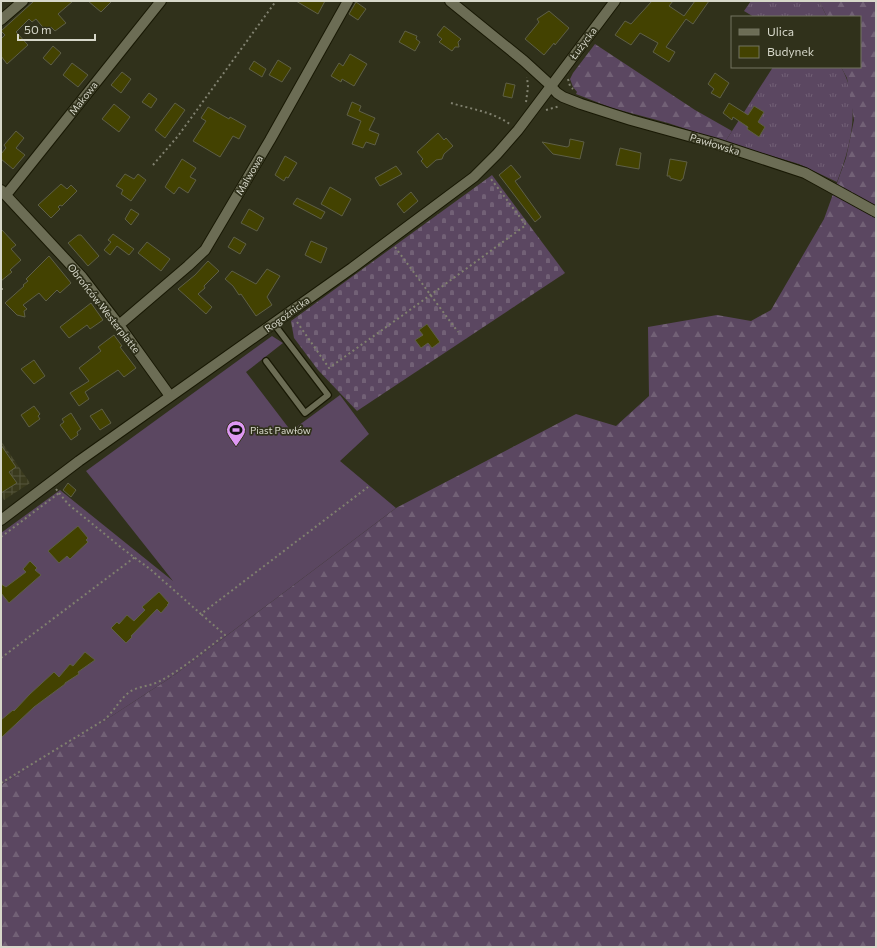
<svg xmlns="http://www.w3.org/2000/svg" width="877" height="948" font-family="Commissioner,sans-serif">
	<defs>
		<pattern id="industrial-grid" width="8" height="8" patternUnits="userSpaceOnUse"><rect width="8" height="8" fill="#3a3a1d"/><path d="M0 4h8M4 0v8" fill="none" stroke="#56563c"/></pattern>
		<pattern id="grass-tufts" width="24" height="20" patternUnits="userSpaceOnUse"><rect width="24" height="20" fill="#5b4761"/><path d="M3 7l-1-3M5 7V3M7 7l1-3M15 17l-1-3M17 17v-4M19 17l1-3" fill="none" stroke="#726176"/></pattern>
		<pattern id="forest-firs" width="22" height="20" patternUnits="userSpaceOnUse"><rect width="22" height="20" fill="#5b4761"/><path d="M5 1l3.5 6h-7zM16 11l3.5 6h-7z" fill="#726176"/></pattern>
		<pattern id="cemetery-stones" width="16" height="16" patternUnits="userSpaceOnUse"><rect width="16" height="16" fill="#5b4761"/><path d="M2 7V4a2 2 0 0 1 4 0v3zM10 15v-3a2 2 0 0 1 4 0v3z" fill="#726176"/></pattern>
	</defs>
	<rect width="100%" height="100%" fill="#30311b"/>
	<!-- industrial -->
	<path fill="url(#industrial-grid)" d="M 1,441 L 30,483 L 4,500 L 1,495 Z"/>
	<!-- grass -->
	<path fill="url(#grass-tufts)" d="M 751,1 L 819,1 L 827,17 L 754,17 L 744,11 Z
		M 773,67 L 841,67 C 862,104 851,145 837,182 L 799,164 L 725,142 Z"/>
	<!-- forest -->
	<path fill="url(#forest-firs)" d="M 819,1 L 876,1 L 876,947 L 1,947 L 1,785 L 104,721 L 173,676 L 396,508 L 576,414 L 616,426 L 649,396 L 648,327 L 717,315 L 751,321 L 771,310 L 824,219 L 846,158 L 854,120 L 847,78 L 841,67 L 860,67 L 860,17 L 827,17 Z
		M 595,44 L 695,110 L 732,131 L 725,142 L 668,123 L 612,108 L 576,94 L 577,92 L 573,87 L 570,79 L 573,73 Z"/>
	<!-- cemetery -->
	<path fill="url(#cemetery-stones)" d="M 492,175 L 565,273 L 357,411 L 318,370 L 294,338 L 291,321 Z"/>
	<!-- garden -->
	<path fill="#5b4761" d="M 272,336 L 283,343 L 246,372 L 291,431 L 340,395 L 369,434 L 340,461 L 396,508 L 173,676 L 66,746 L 1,785 L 1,533 L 60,490 L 173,581 L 86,471 Z"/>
	<!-- building -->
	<path fill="#434201" stroke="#5e5f47" d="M 34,1 L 73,1 L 58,14 L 66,23 L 55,31 L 51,27 L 46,31 L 36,19 L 32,22 L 29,19 L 16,32 L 28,45 L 7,64 L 1,56 L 1,39 L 5,35 L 1,31 Z
		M 88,1 L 112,1 L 101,12 Z
		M 296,1 L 325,1 L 318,14 Z
		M 652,1 L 673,1 L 669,6 L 684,16 L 695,1 L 709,1 L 693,24 L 686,19 L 666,47 L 675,52 L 669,62 L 653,52 L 658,43 L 640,33 L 631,45 L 615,35 L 625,21 L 631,24 Z
		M 356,2 L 366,9 L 358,20 L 349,14 Z
		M 549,11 L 569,28 L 555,45 L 554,43 L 544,55 L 525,39 L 539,22 L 537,19 Z
		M 444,26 L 461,39 L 458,42 L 459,47 L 455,47 L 452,51 L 439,42 L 442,39 L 437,35 Z
		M 405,31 L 417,36 L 416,39 L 420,42 L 415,51 L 399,42 Z
		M 53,46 L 61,53 L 51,65 L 43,58 Z
		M 350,54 L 367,64 L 354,86 L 342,79 L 341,82 L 331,76 L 339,63 L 343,66 Z
		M 278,60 L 291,68 L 282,82 L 269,75 Z
		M 254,61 L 266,69 L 262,77 L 249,69 Z
		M 72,63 L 88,75 L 78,87 L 63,75 Z
		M 122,72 L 131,79 L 121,93 L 111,85 Z
		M 715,73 L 729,83 L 720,98 L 711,93 L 714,89 L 708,84 Z
		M 506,83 L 515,85 L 512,98 L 503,96 Z
		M 149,93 L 157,99 L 151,108 L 142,102 Z
		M 352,102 L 361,106 L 359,111 L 375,118 L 369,130 L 379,134 L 375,145 L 366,142 L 363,148 L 352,144 L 361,121 L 347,115 Z
		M 175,103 L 185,110 L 165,138 L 155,130 Z
		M 729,103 L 748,115 L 754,106 L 764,112 L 758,122 L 765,127 L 759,137 L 747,129 L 748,127 L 733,117 L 732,120 L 723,113 Z
		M 114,104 L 130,117 L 119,132 L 102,119 Z
		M 208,107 L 229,119 L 230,117 L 246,126 L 239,139 L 233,136 L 220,157 L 193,141 L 206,121 L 201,118 Z
		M 16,131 L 24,138 L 16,148 L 25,155 L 13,169 L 1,159 L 1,154 L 6,148 L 4,145 Z
		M 438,133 L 444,140 L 446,138 L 453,146 L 444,154 L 442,159 L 436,160 L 427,168 L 421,161 L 423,159 L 417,152 Z
		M 570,139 L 584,142 L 580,159 L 553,154 L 542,142 L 567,147 L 569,146 Z
		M 620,148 L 641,153 L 639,169 L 616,165 Z
		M 285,156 L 297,163 L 288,178 L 286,177 L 284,181 L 275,175 Z
		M 182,159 L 196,168 L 190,177 L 196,180 L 188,193 L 179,187 L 174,194 L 165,187 Z
		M 670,159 L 687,162 L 683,179 L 682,179 L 681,181 L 670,178 L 670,176 L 667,176 Z
		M 511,165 L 521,177 L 515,181 L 541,217 L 535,222 L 499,175 Z
		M 396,166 L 402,174 L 380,186 L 375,178 Z
		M 125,174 L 134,179 L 138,174 L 146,180 L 131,201 L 121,194 L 123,190 L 116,186 Z
		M 61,184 L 67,189 L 71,185 L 77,191 L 62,206 L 60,205 L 58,207 L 60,209 L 51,218 L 38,205 Z
		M 330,187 L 351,199 L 342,216 L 321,204 Z
		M 411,192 L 418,201 L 404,213 L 397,204 Z
		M 297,198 L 325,212 L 321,219 L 293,204 Z
		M 131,209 L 139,214 L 131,225 L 125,219 Z
		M 249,209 L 264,218 L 257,231 L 241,223 Z
		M 1,229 L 16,245 L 11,249 L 21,260 L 10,270 L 12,272 L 1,281 Z
		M 113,234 L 134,249 L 129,255 L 117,246 L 110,255 L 104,250 L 111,242 L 108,240 Z
		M 78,235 L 81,235 L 99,256 L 88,266 L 68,243 Z
		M 234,237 L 246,244 L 240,254 L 228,247 Z
		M 311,241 L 327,248 L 321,263 L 305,255 Z
		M 147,242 L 170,259 L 161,271 L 138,253 Z
		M 49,256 L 71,283 L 60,293 L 57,290 L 46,301 L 39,293 L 23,305 L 27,309 L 24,311 L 25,317 L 17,315 L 5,303 L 24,286 L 23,285 L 28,281 L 26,279 Z
		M 208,261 L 219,271 L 204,286 L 205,288 L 198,294 L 212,307 L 206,314 L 178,289 L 195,275 Z
		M 267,269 L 280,276 L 267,297 L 272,305 L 256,316 L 241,294 L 239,295 L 233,286 L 225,279 L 232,271 L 256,284 Z
		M 91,303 L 103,320 L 90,329 L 87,325 L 69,338 L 60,327 Z
		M 427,324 L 440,342 L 432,348 L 428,343 L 421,348 L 415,340 L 423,335 L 419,330 Z
		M 114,335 L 122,346 L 120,347 L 136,368 L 124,377 L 118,370 L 85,392 L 89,399 L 79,406 L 70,393 L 89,381 L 79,368 L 101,351 L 98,347 Z
		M 34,360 L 45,376 L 34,384 L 21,369 Z
		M 34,406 L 40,414 L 38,416 L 40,419 L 29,427 L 21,415 Z
		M 102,409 L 111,423 L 100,430 L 90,416 Z
		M 71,413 L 81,429 L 77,432 L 78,435 L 71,440 L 60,425 L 64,422 L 62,419 Z
		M 1,445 L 16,467 L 9,472 L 17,483 L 1,493 Z
		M 68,483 L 76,490 L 71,497 L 63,490 Z
		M 78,526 L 88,538 L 86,540 L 88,542 L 70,559 L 67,556 L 59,563 L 48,551 Z
		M 30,561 L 37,568 L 35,570 L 41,575 L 9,603 L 1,593 L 1,584 L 6,587 L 26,572 L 23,569 Z
		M 159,592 L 169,603 L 167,605 L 168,605 L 161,613 L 157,609 L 131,636 L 132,637 L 126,643 L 111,628 L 117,622 L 119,624 L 127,615 L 134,621 L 145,610 L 142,607 Z
		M 85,652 L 95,660 L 78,672 L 79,674 L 65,683 L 65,684 L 34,707 L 1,738 L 1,720 L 13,710 L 14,711 L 30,694 L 54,672 L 59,677 L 70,664 L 73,666 Z"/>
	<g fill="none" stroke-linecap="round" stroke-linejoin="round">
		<defs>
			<path id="service" d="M 266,361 L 305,413 L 328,395 L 274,324"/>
			<path id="minor" d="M 450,1 L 524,61 L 547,82 L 557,93 L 563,97 L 581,104 L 631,120 L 714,143 L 805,173 L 876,212
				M 1,20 L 23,1
				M 1,190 L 82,277 L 119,325 L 170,396
				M 6,195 L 161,1
				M 119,325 L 188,266 L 205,250 L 270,140 L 348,1"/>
			<path id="tertiary" d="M 1,520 L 79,461 L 352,268 L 474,177 L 497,154 L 518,130 L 615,1"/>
		</defs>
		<!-- service casing -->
		<use href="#service" stroke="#181804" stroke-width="8"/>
		<!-- minor casing -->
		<use href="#minor" stroke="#181804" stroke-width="12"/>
		<!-- tertiary casing -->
		<use href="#tertiary" stroke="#181804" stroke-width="12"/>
		<!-- path -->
		<path stroke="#80816f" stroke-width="2" stroke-dasharray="2 3" stroke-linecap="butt" d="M 568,79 L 570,86 L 573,89
			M 526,102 L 528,87 L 527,77
			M 451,103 C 471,109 494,112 511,125
			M 546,110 L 560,106
			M 153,165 L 178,136 L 276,1
			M 395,247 L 458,332
			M 1,289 L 6,289
			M 297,322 L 329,368 L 403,315 L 526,225 L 491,179
			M 56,489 L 68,504 L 123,549 L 150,569 L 201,614 L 368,487
			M 1,537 L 59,493
			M 1,658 L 135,557
			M 1,783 L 104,720 C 114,712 120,698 131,691 C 140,686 151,686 160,681 C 183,669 205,650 225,635 L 201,614"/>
		<!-- service -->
		<use href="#service" stroke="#6c6d55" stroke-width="5.5"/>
		<!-- minor -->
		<use href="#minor" stroke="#6c6d55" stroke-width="10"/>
		<!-- tertiary -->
		<use href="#tertiary" stroke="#6c6d55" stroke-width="10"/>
	</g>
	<!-- icons -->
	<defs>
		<symbol id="stadium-pin" viewBox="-11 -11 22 30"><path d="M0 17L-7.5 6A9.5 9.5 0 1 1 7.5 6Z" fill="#de98f3" stroke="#30311b"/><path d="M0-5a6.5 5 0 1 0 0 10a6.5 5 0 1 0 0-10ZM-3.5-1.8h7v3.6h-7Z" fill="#111"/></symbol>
	</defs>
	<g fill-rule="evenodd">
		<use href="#stadium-pin" x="225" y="419" width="22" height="30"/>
	</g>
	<g text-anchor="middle" stroke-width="3.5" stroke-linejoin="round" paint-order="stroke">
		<!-- street labels -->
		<g font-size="10" fill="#d7d8ca" stroke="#30311b">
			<text transform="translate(583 43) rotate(-53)" y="4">Łużycka</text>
			<text transform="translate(83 98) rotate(-52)" y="4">Makowa</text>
			<text transform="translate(715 144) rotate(17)" y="4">Pawłowska</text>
			<text transform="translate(249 175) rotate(-60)" y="4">Malwowa</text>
			<text transform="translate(104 308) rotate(52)" y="4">Obrońców Westerplatte</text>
			<text transform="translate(287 314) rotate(-36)" y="4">Rogoźnicka</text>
		</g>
		<!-- poi labels -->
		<g font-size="10" fill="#d7d8ca" stroke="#30311b" text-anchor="start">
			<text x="250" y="434">Piast Pawłów</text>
		</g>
	</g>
	<!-- border -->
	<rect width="877" height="948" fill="none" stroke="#d7d8ca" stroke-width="4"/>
	<!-- legend -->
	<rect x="731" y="16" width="130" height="52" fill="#30311b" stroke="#737461"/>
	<rect x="739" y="29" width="20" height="6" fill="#6c6d55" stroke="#737461"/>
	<text x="767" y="36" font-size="12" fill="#d7d8ca">Ulica</text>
	<rect x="739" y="46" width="20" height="12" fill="#434201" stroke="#737461"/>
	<text x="767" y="56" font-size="12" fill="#d7d8ca">Budynek</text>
	<!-- scale -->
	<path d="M18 34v6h77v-6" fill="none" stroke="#d7d8ca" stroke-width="2"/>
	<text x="24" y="34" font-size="12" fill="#d7d8ca" stroke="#30311b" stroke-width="3" paint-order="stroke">50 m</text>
</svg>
